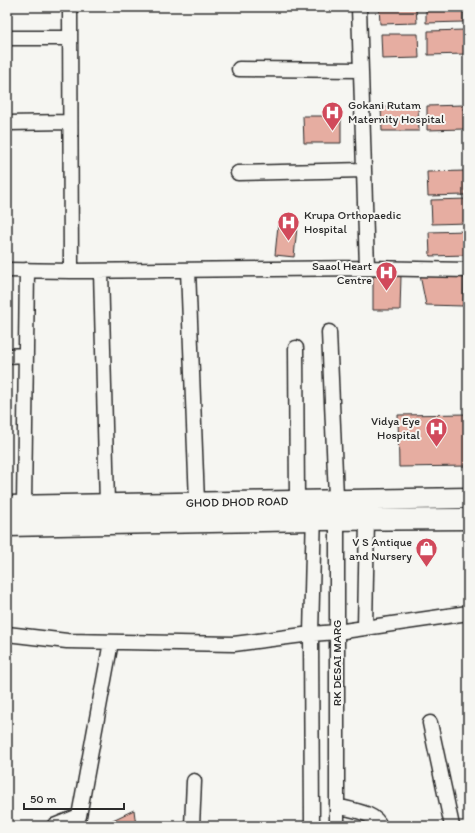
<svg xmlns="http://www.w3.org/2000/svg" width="475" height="833" font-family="Itim,sans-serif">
	<rect width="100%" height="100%" fill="#f6f6f2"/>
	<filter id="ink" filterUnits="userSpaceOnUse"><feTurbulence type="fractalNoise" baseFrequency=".025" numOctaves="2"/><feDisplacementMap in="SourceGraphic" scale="8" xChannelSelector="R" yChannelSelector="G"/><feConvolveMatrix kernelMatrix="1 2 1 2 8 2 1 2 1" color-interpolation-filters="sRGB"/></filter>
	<g filter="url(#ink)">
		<!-- building -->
		<path fill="#e6ada1" stroke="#2b2b2b" d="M 379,7 L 416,7 L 417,23 L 380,24 Z
			M 426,7 L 463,7 L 463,22 L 426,23 Z
			M 465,30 L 465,54 L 428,55 L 428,31 Z
			M 381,34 L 418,34 L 419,58 L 382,59 Z
			M 464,105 L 464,129 L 427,130 L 427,106 Z
			M 381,107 L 418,107 L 419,131 L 382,131 Z
			M 303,116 L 341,116 L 341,143 L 304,143 Z
			M 465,171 L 465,195 L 428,196 L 427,172 Z
			M 468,199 L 468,223 L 432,224 L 431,200 Z
			M 278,225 L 297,227 L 294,257 L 275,255 Z
			M 467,231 L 467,255 L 430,256 L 429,232 Z
			M 420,275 L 464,277 L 463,306 L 426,305 Z
			M 373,276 L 401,276 L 400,310 L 373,310 Z
			M 468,414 L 468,466 L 399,467 L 398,415 Z
			M 134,810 L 136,826 L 100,826 Z"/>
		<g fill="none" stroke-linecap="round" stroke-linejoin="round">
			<defs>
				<path id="street" d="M 70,7 L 71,271
					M 359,7 L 367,268
					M 7,38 L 70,38
					M 239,69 L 361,70
					M 7,123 L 70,122
					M 238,173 L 364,170
					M 7,270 L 71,271 L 367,268 L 468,270
					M 188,270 L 197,502
					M 101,271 L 107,504
					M 329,332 L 337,520 L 337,826
					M 296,348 L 297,501
					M 7,356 L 26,355
					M 24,505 L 27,270
					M 365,628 L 367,519
					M 7,634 L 67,641 L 234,644 L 311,634 L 337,632 L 468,613
					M 430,723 L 452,826
					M 337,806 C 350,810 375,812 380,826
					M 54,826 L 79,816 L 111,642
					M 192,826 L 194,781
					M 312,826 L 311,634 L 314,510"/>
				<path id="secondary" d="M 7,506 L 468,498
					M 7,526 L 314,520 L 468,519"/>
			</defs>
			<!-- street casing -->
			<use href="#street" stroke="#2b2b2b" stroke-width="17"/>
			<!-- secondary casing -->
			<use href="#secondary" stroke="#2b2b2b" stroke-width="23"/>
			<!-- street -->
			<use href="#street" stroke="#f6f6f2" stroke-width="14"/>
			<!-- secondary -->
			<use href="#secondary" stroke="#f6f6f2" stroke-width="20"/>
		</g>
	</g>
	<!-- icons -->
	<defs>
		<symbol id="hospital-pin" viewBox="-11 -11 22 30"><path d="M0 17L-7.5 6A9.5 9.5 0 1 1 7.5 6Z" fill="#d1495b" stroke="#f6f6f2"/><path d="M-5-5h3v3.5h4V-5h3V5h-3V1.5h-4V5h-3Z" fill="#fff"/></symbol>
		<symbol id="shop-pin" viewBox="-11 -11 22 30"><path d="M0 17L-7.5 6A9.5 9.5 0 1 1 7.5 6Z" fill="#d1495b" stroke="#f6f6f2"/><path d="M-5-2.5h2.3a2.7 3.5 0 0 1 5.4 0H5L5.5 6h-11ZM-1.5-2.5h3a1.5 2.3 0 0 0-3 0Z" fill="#fff"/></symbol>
	</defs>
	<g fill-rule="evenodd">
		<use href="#hospital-pin" x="320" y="100" width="25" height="34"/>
		<use href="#hospital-pin" x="276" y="210" width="25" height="34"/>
		<use href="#hospital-pin" x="374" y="260" width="25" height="34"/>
		<use href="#hospital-pin" x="424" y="416" width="25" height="34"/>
		<use href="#shop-pin" x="414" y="536" width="25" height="34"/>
	</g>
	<g text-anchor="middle" stroke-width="4" stroke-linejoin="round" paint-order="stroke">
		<!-- poi labels -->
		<g font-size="12" fill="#2b2b2b" stroke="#f6f6f2" text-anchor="end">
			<text x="348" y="109" text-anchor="start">Gokani Rutam<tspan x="348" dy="14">Maternity Hospital</tspan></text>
			<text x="304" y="219" text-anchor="start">Krupa Orthopaedic<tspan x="304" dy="14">Hospital</tspan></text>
			<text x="372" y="270">Saaol Heart<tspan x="372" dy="14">Centre</tspan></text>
			<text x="420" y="425">Vidya Eye<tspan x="420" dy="14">Hospital</tspan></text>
			<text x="412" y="546">V S Antique<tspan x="412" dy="14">and Nursery</tspan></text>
		</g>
		<!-- street labels -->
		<g font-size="12" fill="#2b2b2b" stroke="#f6f6f2">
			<text transform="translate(237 502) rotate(-1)" y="4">GHOD DHOD ROAD</text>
			<text transform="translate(337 663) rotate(-90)" y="4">RK DESAI MARG</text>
		</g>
	</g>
	<!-- margin -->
	<rect width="475" height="833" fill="none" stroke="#f6f6f2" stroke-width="24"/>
	<rect x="12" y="12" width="451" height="809" fill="none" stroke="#2b2b2b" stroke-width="1.5" filter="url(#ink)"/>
	<!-- scale -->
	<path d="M24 803v6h100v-6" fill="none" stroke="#2b2b2b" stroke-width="2"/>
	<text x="30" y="803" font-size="12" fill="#2b2b2b" stroke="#f6f6f2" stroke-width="3" paint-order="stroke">50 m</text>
</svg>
